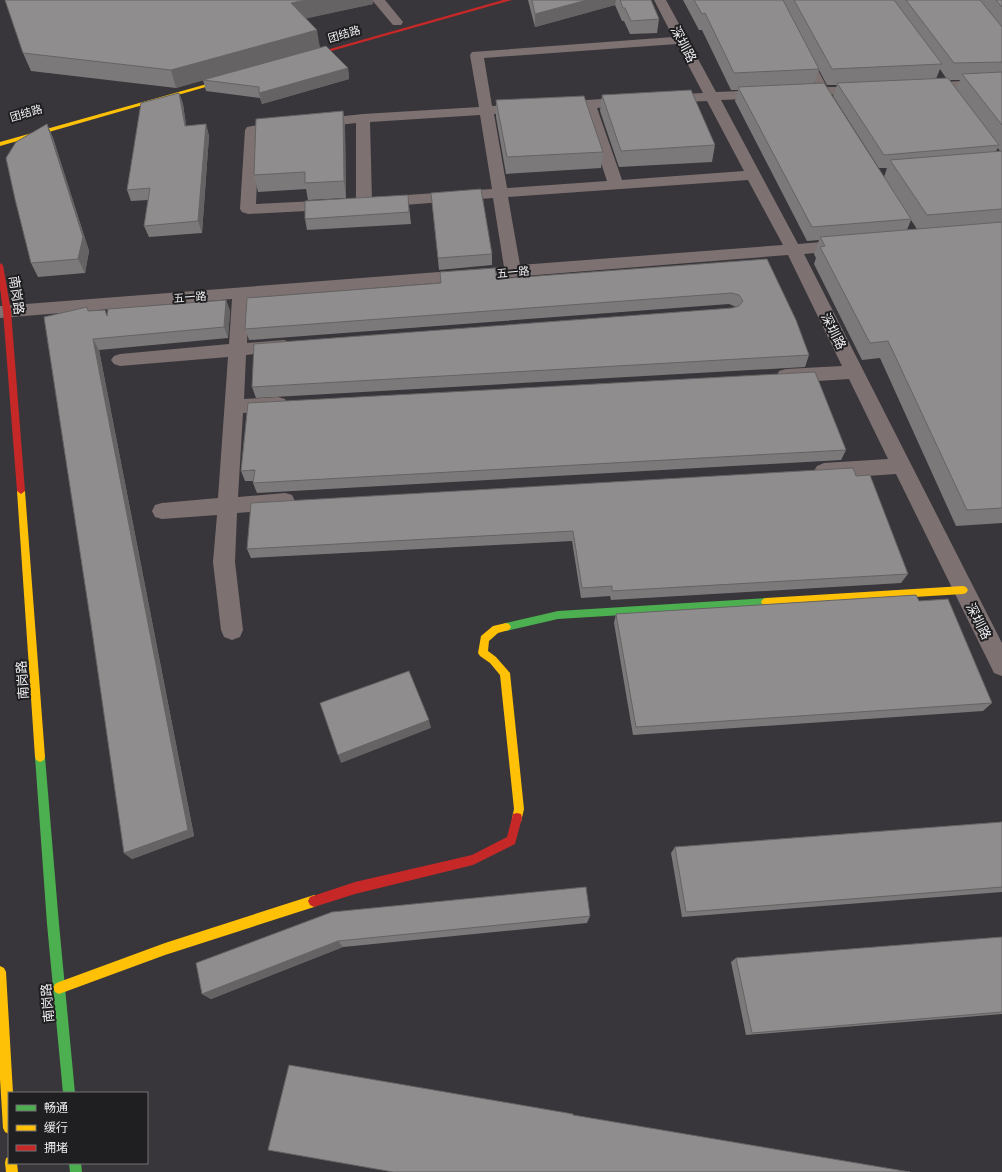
<svg xmlns="http://www.w3.org/2000/svg" width="1002" height="1172" font-family="Raleway,'Noto Sans SC',sans-serif">
	<rect width="100%" height="100%" fill="#38363a"/>
	<g fill="none" stroke-linecap="round" stroke-linejoin="round">
		<!-- lane -->
		<path fill="#7e7171" fill-rule="evenodd" d="M 807,56 L 812,59 L 835,102 L 833,104 L 830,105 L 825,102 L 802,59 Z"/>
		<!-- street -->
		<path fill="#7e7171" fill-rule="evenodd" d="M 372,0 L 385,0 L 403,22 L 401,25 L 393,25 Z
			M 654,0 L 666,0 L 716,92 L 767,90 L 772,91 L 774,94 L 772,97 L 767,98 L 721,100 L 798,244 L 846,240 L 852,241 L 854,245 L 852,249 L 846,250 L 804,254 L 1002,643 L 1002,676 L 994,673 L 896,474 L 824,479 L 817,476 L 814,471 L 817,466 L 824,463 L 888,459 L 849,379 L 786,383 L 779,381 L 777,376 L 779,371 L 786,369 L 842,366 L 788,255 L 249,298 L 247,343 L 284,340 L 290,342 L 293,346 L 290,350 L 246,355 L 244,399 L 278,397 L 285,399 L 287,404 L 285,409 L 278,411 L 243,413 L 238,497 L 285,493 L 292,495 L 295,501 L 292,507 L 285,509 L 237,513 L 235,562 L 243,630 L 240,637 L 232,640 L 224,637 L 221,630 L 213,562 L 217,515 L 162,519 L 155,517 L 152,511 L 155,505 L 162,503 L 218,498 L 228,357 L 120,366 L 114,364 L 111,360 L 114,356 L 120,354 L 229,344 L 232,299 L 0,318 L 0,306 L 504,267 L 493,198 L 379,207 L 373,205 L 372,203 L 370,206 L 364,208 L 248,214 L 242,212 L 240,209 L 245,130 L 247,127 L 252,126 L 363,114 L 479,107 L 470,55 L 472,52 L 673,37 ZM 677,44 L 703,93 L 666,95 L 661,96 L 659,99 L 661,102 L 666,103 L 707,101 L 744,171 L 622,180 L 597,108 L 631,105 L 636,104 L 638,101 L 636,98 L 631,97 L 558,102 L 553,103 L 551,106 L 553,109 L 558,110 L 583,108 L 607,181 L 507,188 L 494,114 L 525,112 L 530,111 L 532,108 L 530,105 L 525,104 L 492,106 L 484,58 ZM 480,115 L 492,189 L 379,197 L 373,199 L 372,201 L 370,122 ZM 356,123 L 356,199 L 256,204 L 259,134 ZM 748,180 L 783,245 L 520,265 L 508,197 Z
			M 1002,79 L 1002,87 L 923,91 L 918,90 L 916,87 L 918,84 L 923,83 Z
			M 865,86 L 870,87 L 872,90 L 870,93 L 799,96 L 794,95 L 792,92 L 794,89 L 799,88 Z"/>
		<!-- fast -->
		<path fill="#4caf50" fill-rule="evenodd" d="M 766,598 L 769,599 L 771,602 L 769,605 L 766,606 L 558,619 L 506,631 L 503,630 L 501,627 L 503,624 L 506,623 L 558,611 Z
			M 40,752 L 44,754 L 45,757 L 59,924 L 75,1093 L 63,1093 L 47,924 L 35,757 L 36,754 Z
			M 69,1163 L 81,1163 L 82,1172 L 70,1172 Z"/>
		<!-- slow -->
		<path fill="#ffc107" fill-rule="evenodd" d="M 232,77 L 237,78 L 0,146 L 0,142 Z
			M 21,488 L 25,491 L 45,757 L 44,760 L 40,762 L 36,760 L 35,757 L 17,491 Z
			M 963,586 L 966,587 L 968,590 L 966,593 L 963,594 L 766,606 L 763,605 L 761,602 L 763,599 L 766,598 Z
			M 506,623 L 509,624 L 511,627 L 509,630 L 498,633 L 489,641 L 488,651 L 496,657 L 510,673 L 524,809 L 521,822 L 517,823 L 513,822 L 512,818 L 514,809 L 500,675 L 490,663 L 480,656 L 478,653 L 481,636 L 493,626 Z
			M 314,895 L 318,897 L 320,901 L 318,905 L 314,907 L 165,955 L 59,994 L 55,992 L 53,988 L 55,984 L 59,982 L 165,943 Z
			M 0,966 L 4,968 L 6,972 L 13,1093 L 9,1093 L 9,1134 L 5,1132 L 3,1128 L 0,1079 Z
			M 9,1157 L 9,1163 L 17,1163 L 18,1172 L 6,1172 L 5,1163 L 6,1158 Z"/>
		<!-- jam -->
		<path fill="#c62828" fill-rule="evenodd" d="M 503,0 L 512,0 L 303,59 L 298,58 Z
			M 0,263 L 3,265 L 11,311 L 25,491 L 21,494 L 17,491 L 3,311 L 0,288 Z
			M 517,813 L 521,814 L 522,818 L 515,844 L 473,865 L 355,894 L 314,907 L 310,905 L 308,901 L 310,897 L 355,882 L 472,855 L 507,837 L 513,814 Z"/>
	</g>
	<!-- wall -->
	<path fill="#7c797a" fill-rule="evenodd" d="M 5,0 L 373,0 L 373,4 L 306,18 L 320,47 L 348,68 L 349,79 L 262,104 L 260,98 L 206,91 L 203,80 L 176,88 L 31,71 L 23,53 Z
		M 528,0 L 651,0 L 659,19 L 657,33 L 630,34 L 624,21 L 622,21 L 615,5 L 535,27 Z
		M 683,0 L 1002,0 L 1002,523 L 956,526 L 880,358 L 862,360 L 814,264 L 816,258 L 814,254 L 819,240 L 807,241 L 735,101 L 738,90 L 731,90 L 702,30 L 699,30 ZM 940,69 L 946,78 L 936,79 ZM 819,70 L 827,85 L 837,85 L 833,96 L 879,168 L 887,168 L 884,177 L 814,84 ZM 950,80 L 960,80 L 956,88 ZM 998,148 L 1000,151 L 996,151 ZM 911,220 L 917,229 L 907,230 Z
		M 179,93 L 183,104 L 186,126 L 206,124 L 209,136 L 202,233 L 149,237 L 144,226 L 148,200 L 131,201 L 127,190 Z
		M 602,95 L 715,145 L 712,162 L 619,167 L 600,111 Z
		M 496,100 L 603,152 L 601,168 L 506,174 L 496,117 Z
		M 343,111 L 345,127 L 346,198 L 308,200 L 306,189 L 258,192 L 254,175 Z
		M 47,124 L 53,138 L 89,251 L 85,273 L 38,277 L 31,263 Z
		M 431,193 L 492,254 L 492,265 L 439,270 Z
		M 409,206 L 411,224 L 307,230 L 305,219 Z
		M 767,259 L 809,355 L 805,367 L 256,398 L 252,387 L 732,308 L 736,307 L 729,304 L 249,340 L 245,329 L 441,283 L 440,272 L 497,279 Z
		M 226,300 L 230,311 L 228,338 L 99,350 L 194,836 L 132,859 L 124,853 L 87,307 L 89,311 L 107,314 Z
		M 846,450 L 841,460 L 257,493 L 253,483 L 254,481 L 245,481 L 241,471 Z
		M 856,476 L 908,574 L 901,583 L 611,600 L 610,596 L 581,598 L 572,541 L 251,558 L 247,549 Z
		M 919,601 L 992,703 L 983,711 L 633,735 L 614,623 L 616,614 Z
		M 1002,822 L 1002,892 L 682,917 L 671,853 L 675,847 Z
		M 332,912 L 590,916 L 587,923 L 343,947 L 211,999 L 202,994 Z
		M 1002,937 L 1002,1014 L 746,1035 L 731,962 L 736,958 Z"/>
	<!-- shaded-wall -->
	<path fill="#656363" d="M 307,0 L 373,0 L 373,4 L 295,21 L 291,3 Z
		M 587,0 L 616,0 L 615,5 L 535,27 L 535,14 Z
		M 317,30 L 320,48 L 176,88 L 171,70 Z
		M 348,68 L 349,79 L 262,104 L 259,93 Z
		M 179,93 L 183,104 L 188,137 L 185,126 Z
		M 343,111 L 345,127 L 346,198 L 344,181 Z
		M 47,124 L 53,138 L 89,251 L 85,273 L 78,259 Z
		M 206,124 L 209,136 L 202,233 L 198,221 Z
		M 226,300 L 230,311 L 228,338 L 224,327 Z
		M 93,339 L 99,350 L 194,836 L 132,859 L 124,853 Z
		M 429,720 L 431,728 L 341,763 L 338,755 Z
		M 338,941 L 343,947 L 211,999 L 202,994 Z"/>
	<!-- building -->
	<path fill="#908d8e" stroke="#656363" d="M 5,0 L 307,0 L 291,3 L 317,30 L 171,70 L 23,53 Z
		M 532,0 L 587,0 L 535,14 Z
		M 620,0 L 651,0 L 659,19 L 631,21 L 625,8 L 623,8 Z
		M 694,0 L 783,0 L 819,69 L 734,73 L 705,13 L 702,14 Z
		M 794,0 L 894,0 L 942,64 L 832,69 Z
		M 906,0 L 980,0 L 1002,27 L 1002,62 L 954,63 Z
		M 996,0 L 1002,0 L 1002,7 Z
		M 326,46 L 348,68 L 259,93 L 259,87 L 203,80 Z
		M 1002,72 L 1002,125 L 962,74 Z
		M 948,78 L 999,145 L 884,155 L 837,83 Z
		M 824,83 L 911,219 L 812,227 L 738,87 Z
		M 691,90 L 715,145 L 621,151 L 602,95 Z
		M 179,93 L 185,126 L 206,124 L 198,221 L 144,226 L 150,188 L 127,190 L 141,103 Z
		M 584,96 L 603,152 L 507,157 L 496,100 Z
		M 343,111 L 344,181 L 305,183 L 305,172 L 254,175 L 256,119 Z
		M 47,124 L 83,237 L 78,259 L 31,263 L 15,199 L 6,158 L 16,142 Z
		M 1002,151 L 1002,209 L 927,215 L 890,160 Z
		M 481,189 L 492,254 L 438,258 L 431,193 Z
		M 408,195 L 409,212 L 305,219 L 305,201 Z
		M 1002,222 L 1002,508 L 967,510 L 888,341 L 870,343 L 820,247 L 825,246 L 820,237 Z
		M 767,259 L 796,320 L 809,355 L 252,387 L 254,344 L 732,308 L 739,306 L 743,301 L 739,295 L 732,293 L 245,329 L 247,298 L 441,283 L 440,272 L 495,268 L 497,279 Z
		M 226,300 L 224,327 L 93,339 L 188,830 L 124,853 L 91,624 L 44,317 L 87,307 L 88,311 L 105,310 L 107,316 L 108,309 Z
		M 815,372 L 846,450 L 253,483 L 255,470 L 241,471 L 248,403 Z
		M 853,468 L 856,476 L 870,475 L 908,574 L 612,591 L 612,586 L 582,588 L 573,531 L 247,549 L 251,503 Z
		M 916,595 L 919,601 L 948,599 L 992,703 L 636,727 L 616,614 Z
		M 409,671 L 429,720 L 338,755 L 320,703 Z
		M 1002,822 L 1002,887 L 686,912 L 675,847 Z
		M 586,887 L 590,916 L 338,941 L 202,994 L 196,963 L 332,912 Z
		M 1002,937 L 1002,1012 L 752,1033 L 736,958 Z
		M 289,1065 L 573,1114 L 573,1115 L 910,1172 L 393,1172 L 268,1150 Z"/>
	<g text-anchor="middle" stroke-width="4" stroke-linejoin="round" paint-order="stroke">
		<!-- far-street labels -->
		<g font-size="11" fill="#eeecf0" stroke="#1f1e20">
			<text transform="translate(344 34) rotate(-16)" y="4">团结路</text>
			<text transform="translate(26 113) rotate(-16)" y="4">团结路</text>
			<text transform="translate(513 272) rotate(-5)" y="4">五一路</text>
			<text transform="translate(190 297) rotate(-4)" y="4">五一路</text>
		</g>
		<!-- street labels -->
		<g font-size="13" fill="#eeecf0" stroke="#1f1e20">
			<text transform="translate(684 44) rotate(62)" y="5">深圳路</text>
			<text transform="translate(17 295) rotate(82)" y="5">南岗路</text>
			<text transform="translate(834 331) rotate(63)" y="5">深圳路</text>
			<text transform="translate(979 621) rotate(63)" y="5">深圳路</text>
			<text transform="translate(22 680) rotate(-94)" y="5">南岗路</text>
			<text transform="translate(47 1003) rotate(-95)" y="5">南岗路</text>
		</g>
	</g>
	<!-- legend -->
	<rect x="8" y="1092" width="140" height="72" fill="#1f1e20" stroke="#727073"/>
	<rect x="16" y="1105" width="20" height="6" fill="#4caf50" stroke="#727073"/>
	<text x="44" y="1112" font-size="12" fill="#eeecf0">畅通</text>
	<rect x="16" y="1125" width="20" height="6" fill="#ffc107" stroke="#727073"/>
	<text x="44" y="1132" font-size="12" fill="#eeecf0">缓行</text>
	<rect x="16" y="1145" width="20" height="6" fill="#c62828" stroke="#727073"/>
	<text x="44" y="1152" font-size="12" fill="#eeecf0">拥堵</text>
</svg>
